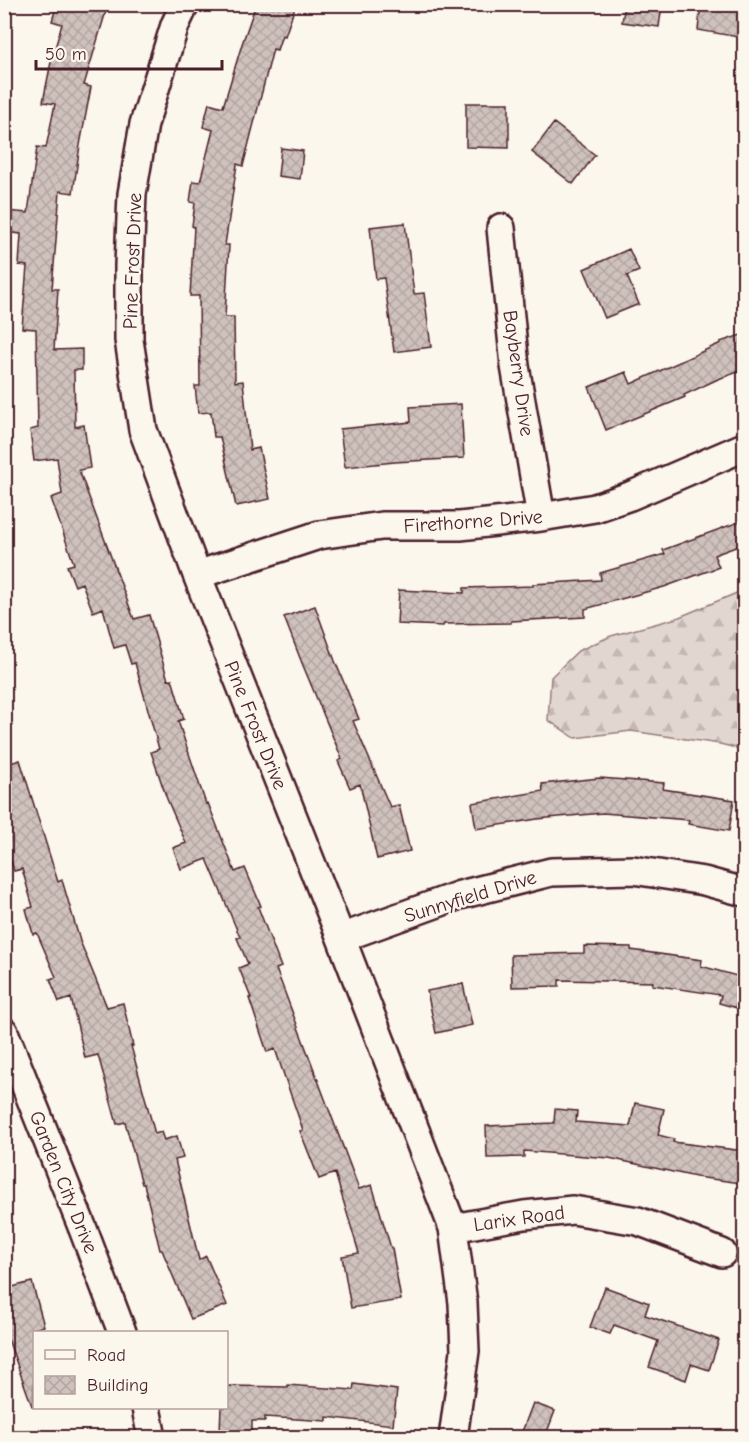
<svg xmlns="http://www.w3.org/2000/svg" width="749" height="1442" font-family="'Comic Neue',sans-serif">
	<defs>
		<pattern id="forest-firs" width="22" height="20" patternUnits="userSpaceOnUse" patternTransform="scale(1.5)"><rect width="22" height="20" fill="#e2d7d0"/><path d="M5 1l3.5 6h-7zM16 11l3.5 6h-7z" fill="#c3b8b3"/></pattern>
		<pattern id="building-cross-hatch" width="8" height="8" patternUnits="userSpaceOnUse" patternTransform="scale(1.5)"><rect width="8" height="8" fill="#cfc2bc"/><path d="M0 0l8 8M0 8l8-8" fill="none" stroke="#b3a6a2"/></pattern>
	</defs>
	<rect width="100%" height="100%" fill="#fbf7ec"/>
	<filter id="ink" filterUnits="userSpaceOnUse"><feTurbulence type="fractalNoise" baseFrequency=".0167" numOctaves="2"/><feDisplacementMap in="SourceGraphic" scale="12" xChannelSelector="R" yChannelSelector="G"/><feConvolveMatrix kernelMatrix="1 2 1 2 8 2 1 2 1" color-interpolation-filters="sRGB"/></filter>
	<g filter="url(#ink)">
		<!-- forest -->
		<path fill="url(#forest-firs)" stroke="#967b7e" stroke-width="1.5" d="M 744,590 L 744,750 L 720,744 L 631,731 L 575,738 L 548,720 L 551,677 L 578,651 L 611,636 L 677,618 Z"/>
		<!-- building -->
		<path fill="url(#building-cross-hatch)" stroke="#4a1f2b" stroke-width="1.5" d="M 57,4 L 84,4 L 106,11 L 84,85 L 91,87 L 80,145 L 73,193 L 60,191 L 52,289 L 58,289 L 54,350 L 82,349 L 82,370 L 74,370 L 75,427 L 84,425 L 90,468 L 79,470 L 134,619 L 149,615 L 168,680 L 172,679 L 184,719 L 178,721 L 206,804 L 208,803 L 235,872 L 245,868 L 261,906 L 258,907 L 281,967 L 276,969 L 359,1189 L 372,1185 L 391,1248 L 392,1248 L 401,1300 L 351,1308 L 342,1256 L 359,1253 L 335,1173 L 319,1179 L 300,1131 L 303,1130 L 275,1049 L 267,1052 L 249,998 L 251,998 L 239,968 L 248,964 L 237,938 L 240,937 L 207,859 L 181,869 L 173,848 L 186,843 L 167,799 L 151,752 L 159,749 L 135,663 L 131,664 L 125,645 L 114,648 L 103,608 L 93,612 L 82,583 L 75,586 L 67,566 L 74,564 L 51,498 L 62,494 L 57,458 L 34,461 L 30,430 L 38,428 L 36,329 L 22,328 L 27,266 L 19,265 L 21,234 L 5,232 L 6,211 L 28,213 L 37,147 L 46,148 L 55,104 L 43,102 L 51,62 L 62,24 L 52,21 Z
			M 256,4 L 296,4 L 285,36 L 282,35 L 277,50 L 273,49 L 243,166 L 237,164 L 225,245 L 229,245 L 225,317 L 234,317 L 235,382 L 243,381 L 250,450 L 259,448 L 270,499 L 236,506 L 220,437 L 214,437 L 211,412 L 198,413 L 195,386 L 200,386 L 199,296 L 190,296 L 194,227 L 192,226 L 195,203 L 190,202 L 193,181 L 200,182 L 213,130 L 203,127 L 209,103 L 223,107 L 242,44 Z
			M 625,4 L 662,4 L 659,27 L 622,22 Z
			M 701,4 L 744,4 L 738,37 L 698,30 Z
			M 466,103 L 509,103 L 509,148 L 466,147 Z
			M 554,123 L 595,155 L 573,184 L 532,152 Z
			M 281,148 L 303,151 L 300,179 L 278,176 Z
			M 405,223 L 414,294 L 424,293 L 431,347 L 394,352 L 384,278 L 376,279 L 370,227 Z
			M 629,249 L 639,271 L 627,276 L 639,304 L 605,318 L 584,269 Z
			M 744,334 L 744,370 L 718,379 L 684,395 L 685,397 L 606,430 L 589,387 L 626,372 L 631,384 L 721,343 L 720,342 Z
			M 461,404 L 464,458 L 395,462 L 345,467 L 340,429 L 411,422 L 410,407 Z
			M 744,520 L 744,544 L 714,555 L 719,567 L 664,587 L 585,609 L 585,617 L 511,621 L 511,623 L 444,624 L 443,626 L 397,624 L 399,590 L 464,593 L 464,588 L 533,586 L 533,584 L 601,580 L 600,573 L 665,554 L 663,550 Z
			M 315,606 L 335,661 L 359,719 L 353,721 L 390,807 L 399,805 L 410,851 L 377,859 L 360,784 L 350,788 L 338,761 L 342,759 L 302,663 L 284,617 Z
			M 20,760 L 58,882 L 62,880 L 80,941 L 107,1007 L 123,1003 L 133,1046 L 131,1046 L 155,1134 L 161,1132 L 164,1140 L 177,1136 L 183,1158 L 175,1160 L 199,1260 L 206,1256 L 227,1305 L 191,1319 L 162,1250 L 160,1250 L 144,1184 L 142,1184 L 125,1122 L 117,1124 L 98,1055 L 85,1058 L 71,998 L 59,1002 L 50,979 L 56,977 L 37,933 L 33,934 L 26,909 L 33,907 L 22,869 L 14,871 L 4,840 L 4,765 Z
			M 600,778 L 664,783 L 663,789 L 734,800 L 729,831 L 688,824 L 689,820 L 603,813 L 537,819 L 476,829 L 472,803 L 543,791 L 542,784 Z
			M 584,946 L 631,947 L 631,950 L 702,960 L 701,966 L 744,978 L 744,1010 L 719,1003 L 721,995 L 652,985 L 653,982 L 559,980 L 559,986 L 512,987 L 511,955 L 584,953 Z
			M 463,984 L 472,1025 L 436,1033 L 427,991 Z
			M 635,1103 L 664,1109 L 658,1135 L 674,1139 L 673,1142 L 744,1151 L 741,1183 L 696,1177 L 609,1158 L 524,1151 L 524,1157 L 487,1158 L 486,1126 L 554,1123 L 555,1109 L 577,1111 L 576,1122 L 630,1126 Z
			M 32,1282 L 44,1326 L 34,1329 L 34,1406 L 32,1406 L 4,1328 L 4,1289 Z
			M 605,1287 L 649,1303 L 645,1315 L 719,1340 L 709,1370 L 691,1364 L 686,1380 L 649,1367 L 658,1341 L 614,1325 L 610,1334 L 590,1327 Z
			M 354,1384 L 397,1390 L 393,1425 L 327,1417 L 327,1421 L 265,1417 L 265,1421 L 252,1421 L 252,1432 L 220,1432 L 221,1407 L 226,1407 L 226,1386 L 288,1387 L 288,1385 L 353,1390 Z
			M 533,1403 L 555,1411 L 545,1437 L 520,1437 Z"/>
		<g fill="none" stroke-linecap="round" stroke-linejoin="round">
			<defs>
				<path id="street" d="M 185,4 L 175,25 L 144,124 L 132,194 L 129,265 L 129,340 L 143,430 L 197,575 L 341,938 L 453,1228 L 463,1303 L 465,1351 L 453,1438
					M 501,228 L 515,366 L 541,517
					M 197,575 L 319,535 L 382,526 L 460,526 L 541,517 L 595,508 L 630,496 L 744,447
					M 341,938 L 460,895 L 551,872 L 633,870 L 704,881 L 744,892
					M 4,1032 L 83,1229 L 122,1332
					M 453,1228 L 524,1215 L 573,1210 L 638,1221 L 722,1253
					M 146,1408 L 152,1438"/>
			</defs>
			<!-- street casing -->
			<use href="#street" stroke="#4a1f2b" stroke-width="32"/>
			<!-- street -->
			<use href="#street" stroke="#fbf7ec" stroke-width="27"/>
		</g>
	</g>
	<g text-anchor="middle" stroke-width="5" stroke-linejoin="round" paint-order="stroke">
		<!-- street labels -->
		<g font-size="20" fill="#4a1f2b" stroke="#fbf7ec">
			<text transform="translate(132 261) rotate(-88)" y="7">Pine Frost Drive</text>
			<text transform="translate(519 373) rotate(82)" y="7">Bayberry Drive</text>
			<text transform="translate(473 521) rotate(-4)" y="7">Firethorne Drive</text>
			<text transform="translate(256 725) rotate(68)" y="7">Pine Frost Drive</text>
			<text transform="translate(470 896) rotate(-17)" y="7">Sunnyfield Drive</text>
			<text transform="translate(64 1182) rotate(68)" y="7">Garden City Drive</text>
			<text transform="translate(519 1218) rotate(-8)" y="7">Larix Road</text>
		</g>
	</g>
	<!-- margin -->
	<rect width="749" height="1442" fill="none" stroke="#fbf7ec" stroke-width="24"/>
	<rect x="12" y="12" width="725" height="1418" fill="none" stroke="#4a1f2b" stroke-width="2" filter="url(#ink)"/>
	<!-- legend -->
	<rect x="33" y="1331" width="195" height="78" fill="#fbf7ec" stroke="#b4a19f" stroke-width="1.5"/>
	<rect x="45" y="1350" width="30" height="9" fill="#fbf7ec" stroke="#b4a19f" stroke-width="1.5"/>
	<text x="87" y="1361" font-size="18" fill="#4a1f2b">Road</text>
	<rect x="45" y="1376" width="30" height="18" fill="url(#building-cross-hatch)" stroke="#b4a19f" stroke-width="1.5"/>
	<text x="87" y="1391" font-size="18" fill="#4a1f2b">Building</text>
	<!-- scale -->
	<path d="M36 60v9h186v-9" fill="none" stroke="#4a1f2b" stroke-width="3"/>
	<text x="45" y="60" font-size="18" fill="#4a1f2b" stroke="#fbf7ec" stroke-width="4.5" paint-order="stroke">50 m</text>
</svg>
